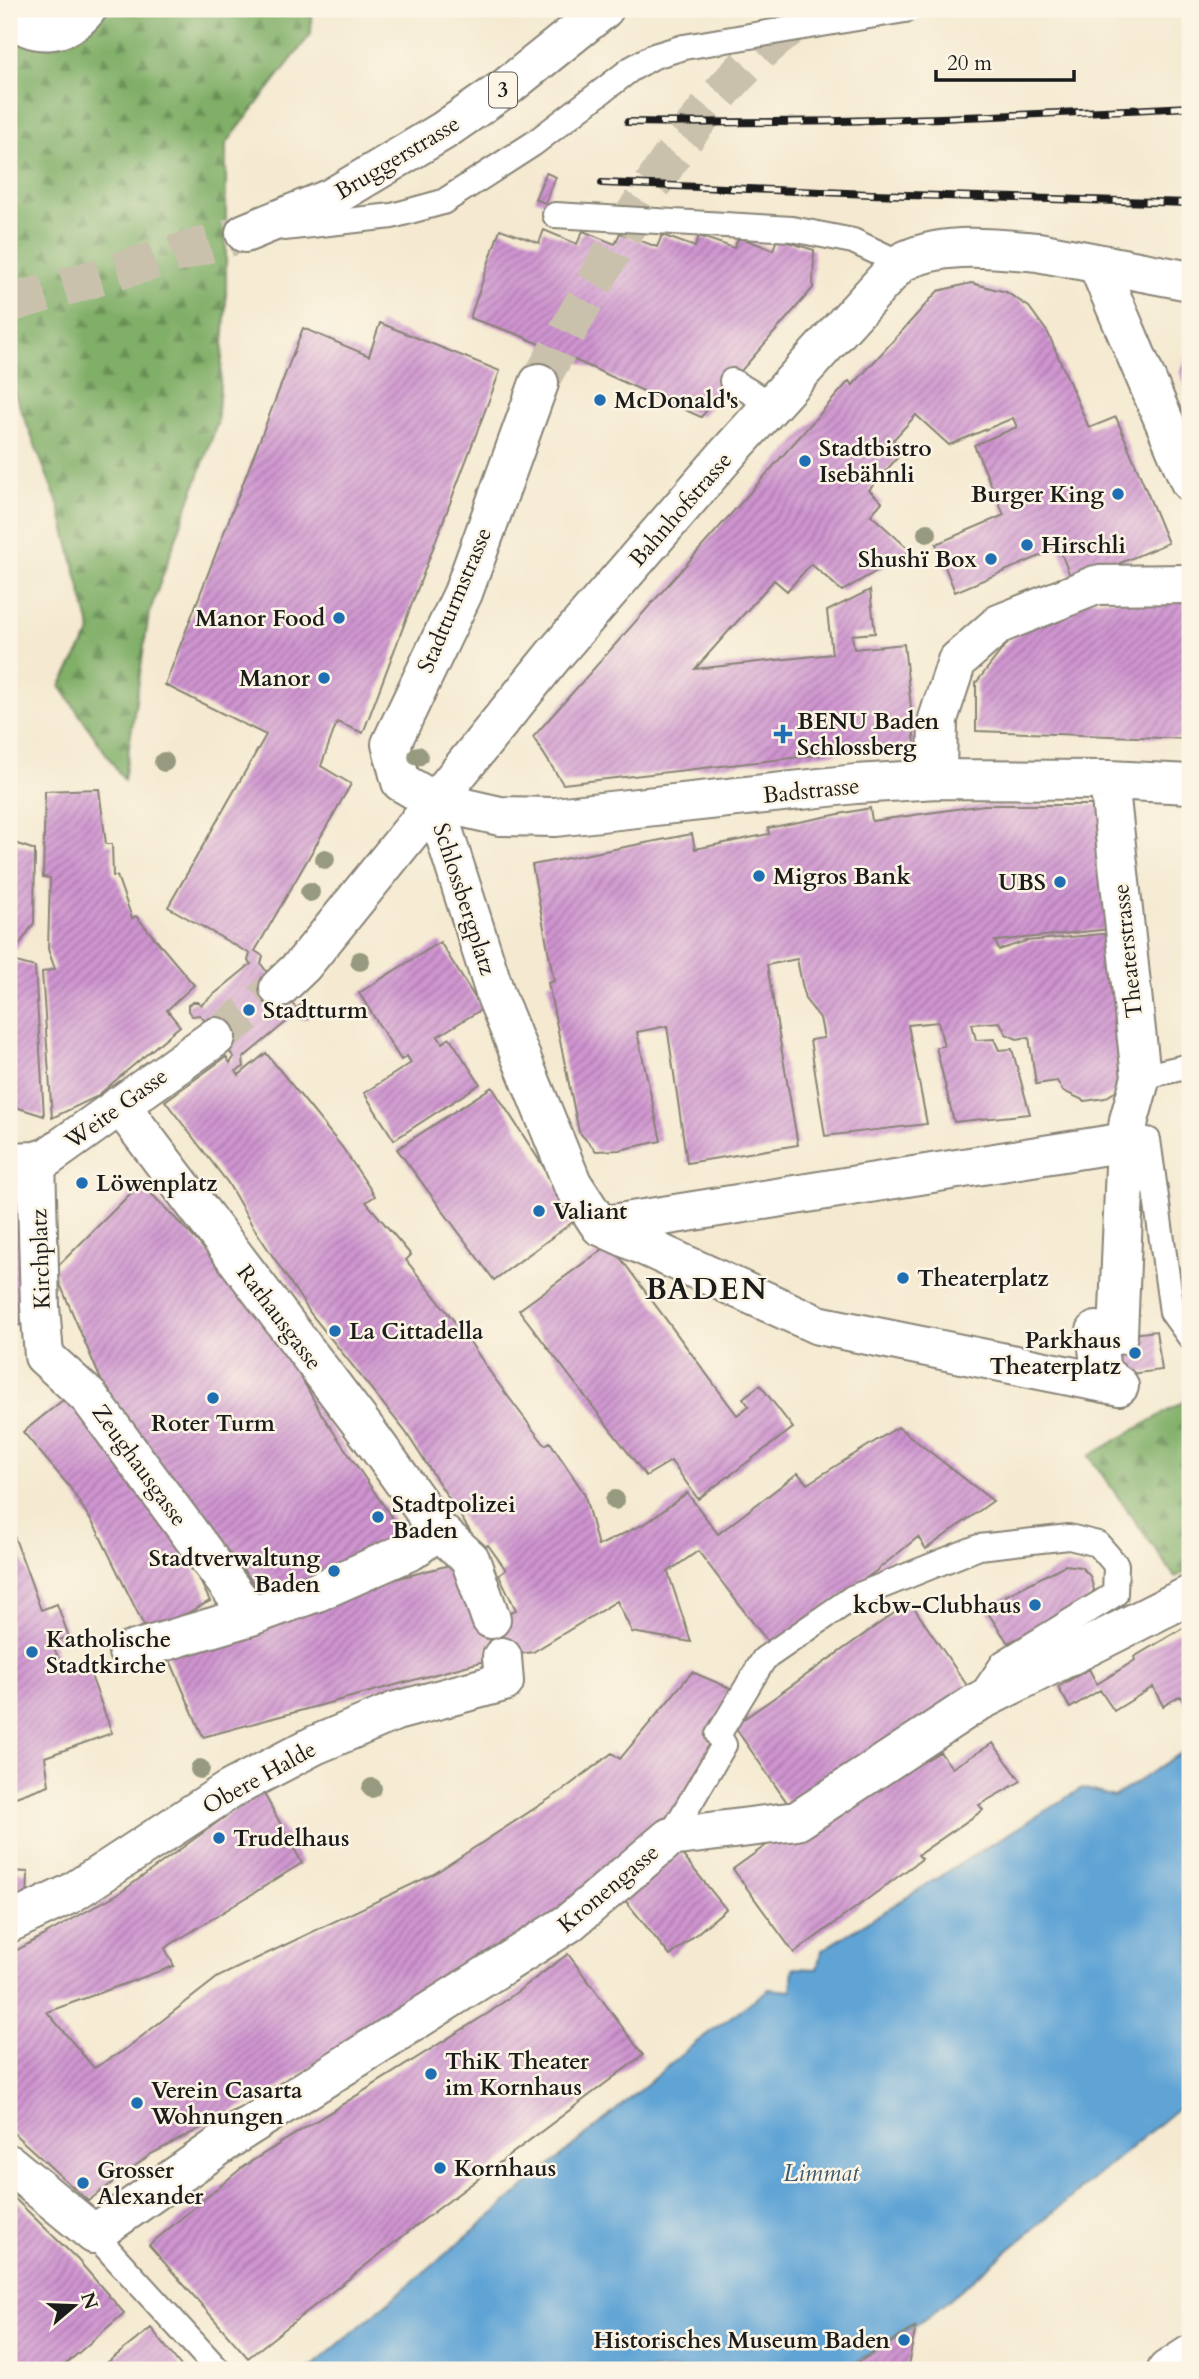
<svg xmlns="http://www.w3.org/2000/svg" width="1199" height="2379" font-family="Cardo,serif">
	<defs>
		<pattern id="forest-firs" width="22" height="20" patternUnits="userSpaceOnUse" patternTransform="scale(1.75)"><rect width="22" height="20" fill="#80af68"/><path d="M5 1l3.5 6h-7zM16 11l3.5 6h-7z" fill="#688e55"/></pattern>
		<pattern id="building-hatch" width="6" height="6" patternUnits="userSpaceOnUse" patternTransform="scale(1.75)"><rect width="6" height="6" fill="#cf94d0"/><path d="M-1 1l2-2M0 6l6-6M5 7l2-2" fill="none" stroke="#a778a8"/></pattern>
	</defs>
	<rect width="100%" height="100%" fill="#fcf5e5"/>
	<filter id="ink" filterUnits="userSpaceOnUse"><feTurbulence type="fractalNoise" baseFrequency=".0143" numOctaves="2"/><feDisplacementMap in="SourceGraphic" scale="14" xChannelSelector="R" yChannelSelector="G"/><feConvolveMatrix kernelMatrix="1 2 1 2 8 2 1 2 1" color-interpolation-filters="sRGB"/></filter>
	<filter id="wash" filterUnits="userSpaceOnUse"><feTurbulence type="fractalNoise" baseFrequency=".00686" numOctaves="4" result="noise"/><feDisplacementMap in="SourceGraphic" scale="28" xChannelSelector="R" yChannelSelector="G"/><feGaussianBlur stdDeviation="1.57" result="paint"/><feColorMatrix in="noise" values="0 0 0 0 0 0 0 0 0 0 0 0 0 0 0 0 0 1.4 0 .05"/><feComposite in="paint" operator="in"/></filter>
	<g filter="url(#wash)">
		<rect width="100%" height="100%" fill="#f5ead1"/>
		<!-- forest -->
		<path fill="url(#forest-firs)" stroke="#4e6642" stroke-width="2" d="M 9,9 L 312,9 L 311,34 L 226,144 L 226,305 L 217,424 L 149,614 L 124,780 L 60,686 L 91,631 L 59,506 L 9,379 Z
			M 1190,1398 L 1190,1570 L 1175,1577 L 1089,1456 Z"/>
		<!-- water -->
		<path fill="#61a4d5" stroke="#3e6078" stroke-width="2" d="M 1190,1740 L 1190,2098 L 928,2317 L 844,2370 L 308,2370 L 699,2040 L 769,1989 L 791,1991 L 793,1968 L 817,1969 L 822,1950 L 1082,1788 L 1114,1797 L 1184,1751 Z"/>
		<g id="blocks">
			<!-- building -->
			<path fill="url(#building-hatch)" d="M 546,173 L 556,177 L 545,203 L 535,199 Z
				M 500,229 L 539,243 L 544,230 L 577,244 L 583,231 L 615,244 L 620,233 L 657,247 L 662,235 L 695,247 L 699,236 L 734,248 L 739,237 L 773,250 L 777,239 L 814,250 L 813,288 L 701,417 L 517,334 L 470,318 Z
				M 971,283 L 1006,292 L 1029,307 L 1048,333 L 1089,428 L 1116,417 L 1168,543 L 1073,583 L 1059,548 L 955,592 L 936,544 L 1004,515 L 974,445 L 1017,427 L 1013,418 L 949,445 L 916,415 L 893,440 L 904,450 L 869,490 L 882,502 L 871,515 L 911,551 L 842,591 L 811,564 L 787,591 L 774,580 L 695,669 L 832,654 L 827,611 L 870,590 L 875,633 L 852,635 L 854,649 L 904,644 L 915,744 L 563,784 L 533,737 L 849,381 L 853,385 L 938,291 Z
				M 380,323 L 500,371 L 363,733 L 337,722 L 321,766 L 351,784 L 255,951 L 263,956 L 261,964 L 279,988 L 296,1008 L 301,1005 L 309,1007 L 310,1016 L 306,1019 L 299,1019 L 296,1014 L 243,1058 L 244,1067 L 236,1071 L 239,1075 L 266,1053 L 342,1147 L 375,1196 L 366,1202 L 411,1255 L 406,1260 L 466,1336 L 492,1375 L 534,1431 L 545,1445 L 550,1442 L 584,1493 L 598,1546 L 648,1522 L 687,1493 L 718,1534 L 798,1473 L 807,1484 L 898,1427 L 993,1501 L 926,1549 L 918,1537 L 876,1571 L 771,1646 L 698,1551 L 668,1572 L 691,1642 L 632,1632 L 617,1601 L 533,1652 L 499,1657 L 203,1737 L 167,1653 L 389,1574 L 392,1580 L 465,1561 L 488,1620 L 516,1610 L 499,1575 L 506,1570 L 488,1545 L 481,1548 L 405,1431 L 311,1314 L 252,1225 L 228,1183 L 165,1101 L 226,1057 L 230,1063 L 234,1057 L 200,1015 L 192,1016 L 188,1011 L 188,1005 L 193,1002 L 198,1002 L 201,1005 L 251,964 L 248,961 L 250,954 L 168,907 L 266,735 L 165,685 L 303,328 L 369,356 Z
				M 1190,349 L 1190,399 L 1180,372 Z
				M 1072,599 L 1185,601 L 1190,604 L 1190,739 L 976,731 L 976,683 L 1004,647 L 1026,626 Z
				M 99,789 L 106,844 L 112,844 L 113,876 L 117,876 L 132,918 L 136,916 L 194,985 L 167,1010 L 180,1026 L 96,1097 L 52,1118 L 42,972 L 55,969 L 48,949 L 50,878 L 43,877 L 45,791 Z
				M 984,805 L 1108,805 L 1120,928 L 995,941 L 999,950 L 1026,941 L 1113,933 L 1128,1056 L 1120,1087 L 1113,1093 L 1105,1098 L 1085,1101 L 1063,1091 L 1057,1081 L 1036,1084 L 1029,1037 L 1017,1039 L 1006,1034 L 1000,1022 L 972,1024 L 976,1040 L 994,1039 L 999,1050 L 1012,1049 L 1030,1114 L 954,1122 L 936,1047 L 944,1046 L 938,1022 L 908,1025 L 927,1124 L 825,1136 L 810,1040 L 824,1038 L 820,1018 L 805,999 L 797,959 L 767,965 L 798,1145 L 687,1163 L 667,1026 L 637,1032 L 661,1141 L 619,1150 L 596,1151 L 579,1132 L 548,983 L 554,981 L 532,865 L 692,834 L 695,849 L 769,834 L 768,828 L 870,808 L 872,821 Z
				M 9,841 L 35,850 L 34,923 L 9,960 Z
				M 440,942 L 482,1009 L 438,1036 L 442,1043 L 450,1038 L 480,1084 L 394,1140 L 364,1093 L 411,1063 L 407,1056 L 401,1060 L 359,993 Z
				M 9,960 L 35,967 L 44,1116 L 9,1105 Z
				M 492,1087 L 577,1219 L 494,1280 L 397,1149 Z
				M 141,1183 L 264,1310 L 322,1415 L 405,1537 L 269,1603 L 241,1567 L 196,1518 L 101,1380 L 54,1270 Z
				M 9,1201 L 38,1204 L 37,1327 L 9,1324 Z
				M 610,1244 L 737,1415 L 749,1406 L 743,1398 L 760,1385 L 793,1428 L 698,1499 L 671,1461 L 646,1476 L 519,1310 Z
				M 1156,1331 L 1162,1370 L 1114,1376 L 1108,1337 Z
				M 68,1396 L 182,1544 L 210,1601 L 148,1634 L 97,1530 L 69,1486 L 23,1432 Z
				M 9,1522 L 41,1610 L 57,1604 L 69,1637 L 52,1642 L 63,1671 L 86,1662 L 112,1733 L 45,1757 L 49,1785 L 10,1799 Z
				M 1065,1565 L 1081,1567 L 1090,1576 L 1094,1590 L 1086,1603 L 1008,1643 L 984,1607 Z
				M 910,1602 L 970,1690 L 793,1811 L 734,1726 Z
				M 1190,1624 L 1190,1713 L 1180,1696 L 1163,1706 L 1153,1687 L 1114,1711 L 1100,1690 L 1070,1708 L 1058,1687 L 1089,1669 L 1097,1684 L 1135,1660 L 1134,1657 Z
				M 692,1672 L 730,1688 L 708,1740 L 718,1746 L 677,1814 L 555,1914 L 276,2089 L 151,2154 L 88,2201 L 9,2129 L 9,1961 L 12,1953 L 121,1892 L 262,1790 L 302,1863 L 165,1948 L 174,1966 L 47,2012 L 94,2068 L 123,2051 L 218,1977 L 434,1874 L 563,1790 L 612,1753 L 620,1759 Z
				M 993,1743 L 1021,1781 L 979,1805 L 983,1810 L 918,1855 L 922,1859 L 794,1953 L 733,1869 L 793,1826 L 876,1789 L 940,1752 L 952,1768 Z
				M 680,1852 L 726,1909 L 670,1956 L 624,1899 Z
				M 9,1871 L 28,1872 L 27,1908 L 9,1907 Z
				M 568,1954 L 643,2055 L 422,2221 L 248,2358 L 149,2245 L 244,2166 L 490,2012 Z
				M 9,2193 L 78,2260 L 124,2313 L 59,2370 L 12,2370 L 9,2367 Z
				M 916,2327 L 907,2370 L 845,2370 Z
				M 151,2328 L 184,2370 L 98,2370 Z"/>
		</g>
	</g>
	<g filter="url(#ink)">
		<use href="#blocks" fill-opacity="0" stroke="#888376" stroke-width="2"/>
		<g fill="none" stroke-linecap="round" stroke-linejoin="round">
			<!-- street-tunnel -->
			<path stroke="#cac1ad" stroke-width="38" stroke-dasharray="38 19" stroke-linecap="butt" d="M 539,383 C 614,251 686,94 816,9
				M 216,1037 L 279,988"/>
			<!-- primary-tunnel -->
			<path stroke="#cac1ad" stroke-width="38" stroke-dasharray="38 19" stroke-linecap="butt" d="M 9,304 L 245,233"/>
			<defs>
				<path id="lane" d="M 555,215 L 792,229 L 853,241 L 900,263
					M 284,228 L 392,216 L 443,202 L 533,144 L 631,69 L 654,56 L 684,47
					M 732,381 L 772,405
					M 1141,1077 L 1190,1066
					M 1126,1142 L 1148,1140 L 1172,1312 L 1190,1337
					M 670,1837 L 724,1745 L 718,1735 L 764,1659 L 852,1598 L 979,1547 L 1069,1537 L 1098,1544 L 1116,1565 L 1115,1594 L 1003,1663 L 980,1697
					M 94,2234 L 218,2370"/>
				<path id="street" d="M 9,13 C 32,39 66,35 87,9
					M 1097,263 L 1190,482
					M 539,383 L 463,593 L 391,744 L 401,782 L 434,801 L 500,816 L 555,817 L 856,784 L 937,779 L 1109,780 L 1190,784
					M 937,779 L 938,719 L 957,661 L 999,624 L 1096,585 L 1190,584
					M 1109,780 L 1141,1077 L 1129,1120 L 1126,1142 L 1118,1335 L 1096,1331 L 1101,1373 L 1119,1386
					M 434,801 L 496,996 L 572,1183 L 600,1226 L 818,1325 L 1119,1386
					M 279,988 L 303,965 L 553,656 L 729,452 L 900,263 C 942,241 991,248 1038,252 L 1190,281
					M 120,1105 L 369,1434 L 438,1530 L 470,1559 L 491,1619
					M 36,1161 L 40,1306 L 44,1356 L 89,1397 L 251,1616
					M 9,1162 L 36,1161 L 48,1157 L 216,1037
					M 600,1226 L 1126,1142
					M 128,1652 L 251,1616 L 317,1592 L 412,1550 L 438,1530
					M 9,1923 L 70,1894 L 229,1790 L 315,1745 L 396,1711 L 504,1682 L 502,1657
					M 9,2164 L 94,2234 L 232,2137 L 569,1923 L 670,1837 L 797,1821 L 976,1703 L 1190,1595"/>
				<path id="secondary" d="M 1167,2370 L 1190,2355"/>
				<path id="primary" d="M 245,233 L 331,198 L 443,131 L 508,86 L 604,9"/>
			</defs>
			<!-- lane casing -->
			<use href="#lane" stroke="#888376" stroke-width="28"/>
			<!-- street casing -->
			<use href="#street" stroke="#888376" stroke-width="42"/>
			<!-- secondary casing -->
			<use href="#secondary" stroke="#888376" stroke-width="42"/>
			<!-- primary casing -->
			<use href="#primary" stroke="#888376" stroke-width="42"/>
			<!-- lane -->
			<use href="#lane" stroke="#fff" stroke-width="24"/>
			<!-- street -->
			<use href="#street" stroke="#fff" stroke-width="38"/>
			<!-- secondary -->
			<use href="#secondary" stroke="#fff" stroke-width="38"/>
			<!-- primary -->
			<use href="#primary" stroke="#fff" stroke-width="38"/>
			<defs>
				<path id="rail" d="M 628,122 C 815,125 1003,116 1190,107
					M 602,183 L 871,194 L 1190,203"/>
			</defs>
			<!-- rail casing -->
			<use href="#rail" stroke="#1c1c1c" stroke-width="8"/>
			<!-- rail -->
			<use href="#rail" stroke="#fcf5e5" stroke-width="5" stroke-dasharray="16" stroke-linecap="butt"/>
			<defs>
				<path id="lane-bridge" d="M 684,47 L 911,9"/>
			</defs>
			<!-- lane-bridge casing -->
			<use href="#lane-bridge" stroke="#888376" stroke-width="28" stroke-linecap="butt"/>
			<!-- lane-bridge -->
			<use href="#lane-bridge" stroke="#fff" stroke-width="24"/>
		</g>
		<!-- trees -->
		<g fill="#979a7f">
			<circle cx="927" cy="533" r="10"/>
			<circle cx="418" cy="756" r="10"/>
			<circle cx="164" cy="762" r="10"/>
			<circle cx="325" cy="859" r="10"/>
			<circle cx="310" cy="892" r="10"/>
			<circle cx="360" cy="961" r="10"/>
			<circle cx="615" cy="1500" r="10"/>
			<circle cx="200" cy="1769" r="10"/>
			<circle cx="372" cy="1788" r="10"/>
		</g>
	</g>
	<!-- markers -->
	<g fill="#1f6fb2" stroke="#fcf5e5" stroke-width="2.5">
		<circle cx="600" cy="400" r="7"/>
		<circle cx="805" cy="461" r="7"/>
		<circle cx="1118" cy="494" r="7"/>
		<circle cx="1027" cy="545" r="7"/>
		<circle cx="991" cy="559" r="7"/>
		<circle cx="339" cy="618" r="7"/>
		<circle cx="324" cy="678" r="7"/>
		<path d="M779.5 723.5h7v7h7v7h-7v7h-7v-7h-7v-7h7z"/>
		<circle cx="759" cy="876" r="7"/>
		<circle cx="1060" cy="882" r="7"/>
		<circle cx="249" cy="1010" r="7"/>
		<circle cx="82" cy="1183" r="7"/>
		<circle cx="539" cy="1211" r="7"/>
		<circle cx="903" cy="1278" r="7"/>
		<circle cx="335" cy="1331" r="7"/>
		<circle cx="1135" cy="1353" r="7"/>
		<circle cx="213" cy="1398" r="7"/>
		<circle cx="378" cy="1517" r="7"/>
		<circle cx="334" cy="1571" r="7"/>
		<circle cx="1035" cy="1605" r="7"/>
		<circle cx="32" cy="1652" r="7"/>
		<circle cx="219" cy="1838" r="7"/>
		<circle cx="431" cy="2074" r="7"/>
		<circle cx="137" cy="2103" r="7"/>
		<circle cx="440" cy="2168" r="7"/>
		<circle cx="83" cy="2183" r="7"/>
		<circle cx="904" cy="2340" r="7"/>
	</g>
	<g text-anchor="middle" stroke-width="5" stroke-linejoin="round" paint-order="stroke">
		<!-- shield labels -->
		<rect fill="#fcf5e5" stroke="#5f5d58" stroke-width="2" x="489" y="72.5" width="28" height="35" rx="5"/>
		<g font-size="21" font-weight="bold" fill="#1c1c1c">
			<text x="503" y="97">3</text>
		</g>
		<!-- street labels -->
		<g font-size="23" fill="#1c1c1c" stroke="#fcf5e5">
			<text transform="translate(397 157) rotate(-31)" y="8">Bruggerstrasse</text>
			<text transform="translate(680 509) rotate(-49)" y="8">Bahnhofstrasse</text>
			<text transform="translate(454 600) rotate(-67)" y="8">Stadtturmstrasse</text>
			<text transform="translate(811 790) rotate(-6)" y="8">Badstrasse</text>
			<text transform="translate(465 899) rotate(72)" y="8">Schlossbergplatz</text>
			<text transform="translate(1127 951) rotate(-96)" y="8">Theaterstrasse</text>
			<text transform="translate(116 1108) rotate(-36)" y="8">Weite Gasse</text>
			<text transform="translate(40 1259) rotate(-92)" y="8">Kirchplatz</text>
			<text transform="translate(280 1317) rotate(53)" y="8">Rathausgasse</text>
			<text transform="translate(140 1465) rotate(54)" y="8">Zeughausgasse</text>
			<text transform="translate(259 1777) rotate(-29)" y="8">Obere Halde</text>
			<text transform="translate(608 1888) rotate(-40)" y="8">Kronengasse</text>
		</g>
		<!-- poi labels -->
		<g font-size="23" font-weight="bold" fill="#1c1c1c" stroke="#fcf5e5" text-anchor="start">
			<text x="614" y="408">McDonald's</text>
			<text x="819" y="456">Stadtbistro<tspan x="819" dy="26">Isebähnli</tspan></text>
			<text x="1104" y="502" text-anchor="end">Burger King</text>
			<text x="1041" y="553">Hirschli</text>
			<text x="977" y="567" text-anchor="end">Shushï Box</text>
			<text x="325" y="626" text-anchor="end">Manor Food</text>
			<text x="310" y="686" text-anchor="end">Manor</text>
			<text x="797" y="729">BENU Baden<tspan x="797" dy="26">Schlossberg</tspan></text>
			<text x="773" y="884">Migros Bank</text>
			<text x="1046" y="890" text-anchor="end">UBS</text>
			<text x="263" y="1018">Stadtturm</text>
			<text x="96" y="1191">Löwenplatz</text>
			<text x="553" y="1219">Valiant</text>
			<text x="917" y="1286">Theaterplatz</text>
			<text x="349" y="1339">La Cittadella</text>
			<text x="1121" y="1348" text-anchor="end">Parkhaus<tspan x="1121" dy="26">Theaterplatz</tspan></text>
			<text x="213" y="1431" text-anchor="middle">Roter Turm</text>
			<text x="392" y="1512">Stadtpolizei<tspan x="392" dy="26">Baden</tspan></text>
			<text x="320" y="1566" text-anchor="end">Stadtverwaltung<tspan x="320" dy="26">Baden</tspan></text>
			<text x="1021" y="1613" text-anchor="end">kcbw-Clubhaus</text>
			<text x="46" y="1647">Katholische<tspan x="46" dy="26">Stadtkirche</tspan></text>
			<text x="233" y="1846">Trudelhaus</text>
			<text x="445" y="2069">ThiK Theater<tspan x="445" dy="26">im Kornhaus</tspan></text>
			<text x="151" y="2098">Verein Casarta<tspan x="151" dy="26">Wohnungen</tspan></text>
			<text x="454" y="2176">Kornhaus</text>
			<text x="97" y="2178">Grosser<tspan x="97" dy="26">Alexander</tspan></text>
			<text x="890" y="2348" text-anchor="end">Historisches Museum Baden</text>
		</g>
		<!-- water labels -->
		<g font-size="24" font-style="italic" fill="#3b596f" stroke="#fcf5e5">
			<text x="821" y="2181">Limmat</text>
		</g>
		<!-- district labels -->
		<g font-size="30" font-weight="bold" letter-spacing="2" fill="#1c1c1c" stroke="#fcf5e5">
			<text x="707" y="1299">BADEN</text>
		</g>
	</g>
	<!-- margin -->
	<rect width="1199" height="2379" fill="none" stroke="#fcf5e5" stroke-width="35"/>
	<!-- north arrow -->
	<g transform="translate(74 2306) rotate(71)" stroke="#fcf5e5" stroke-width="5" paint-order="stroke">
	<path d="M0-5L12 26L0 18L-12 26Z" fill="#1c1c1c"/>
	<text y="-10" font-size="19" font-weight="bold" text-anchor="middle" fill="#1c1c1c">N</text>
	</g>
	<!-- scale -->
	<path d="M936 70v10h138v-10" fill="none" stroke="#1c1c1c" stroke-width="3.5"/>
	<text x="947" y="70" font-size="21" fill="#1c1c1c" stroke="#fcf5e5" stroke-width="5" paint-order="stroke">20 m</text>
</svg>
